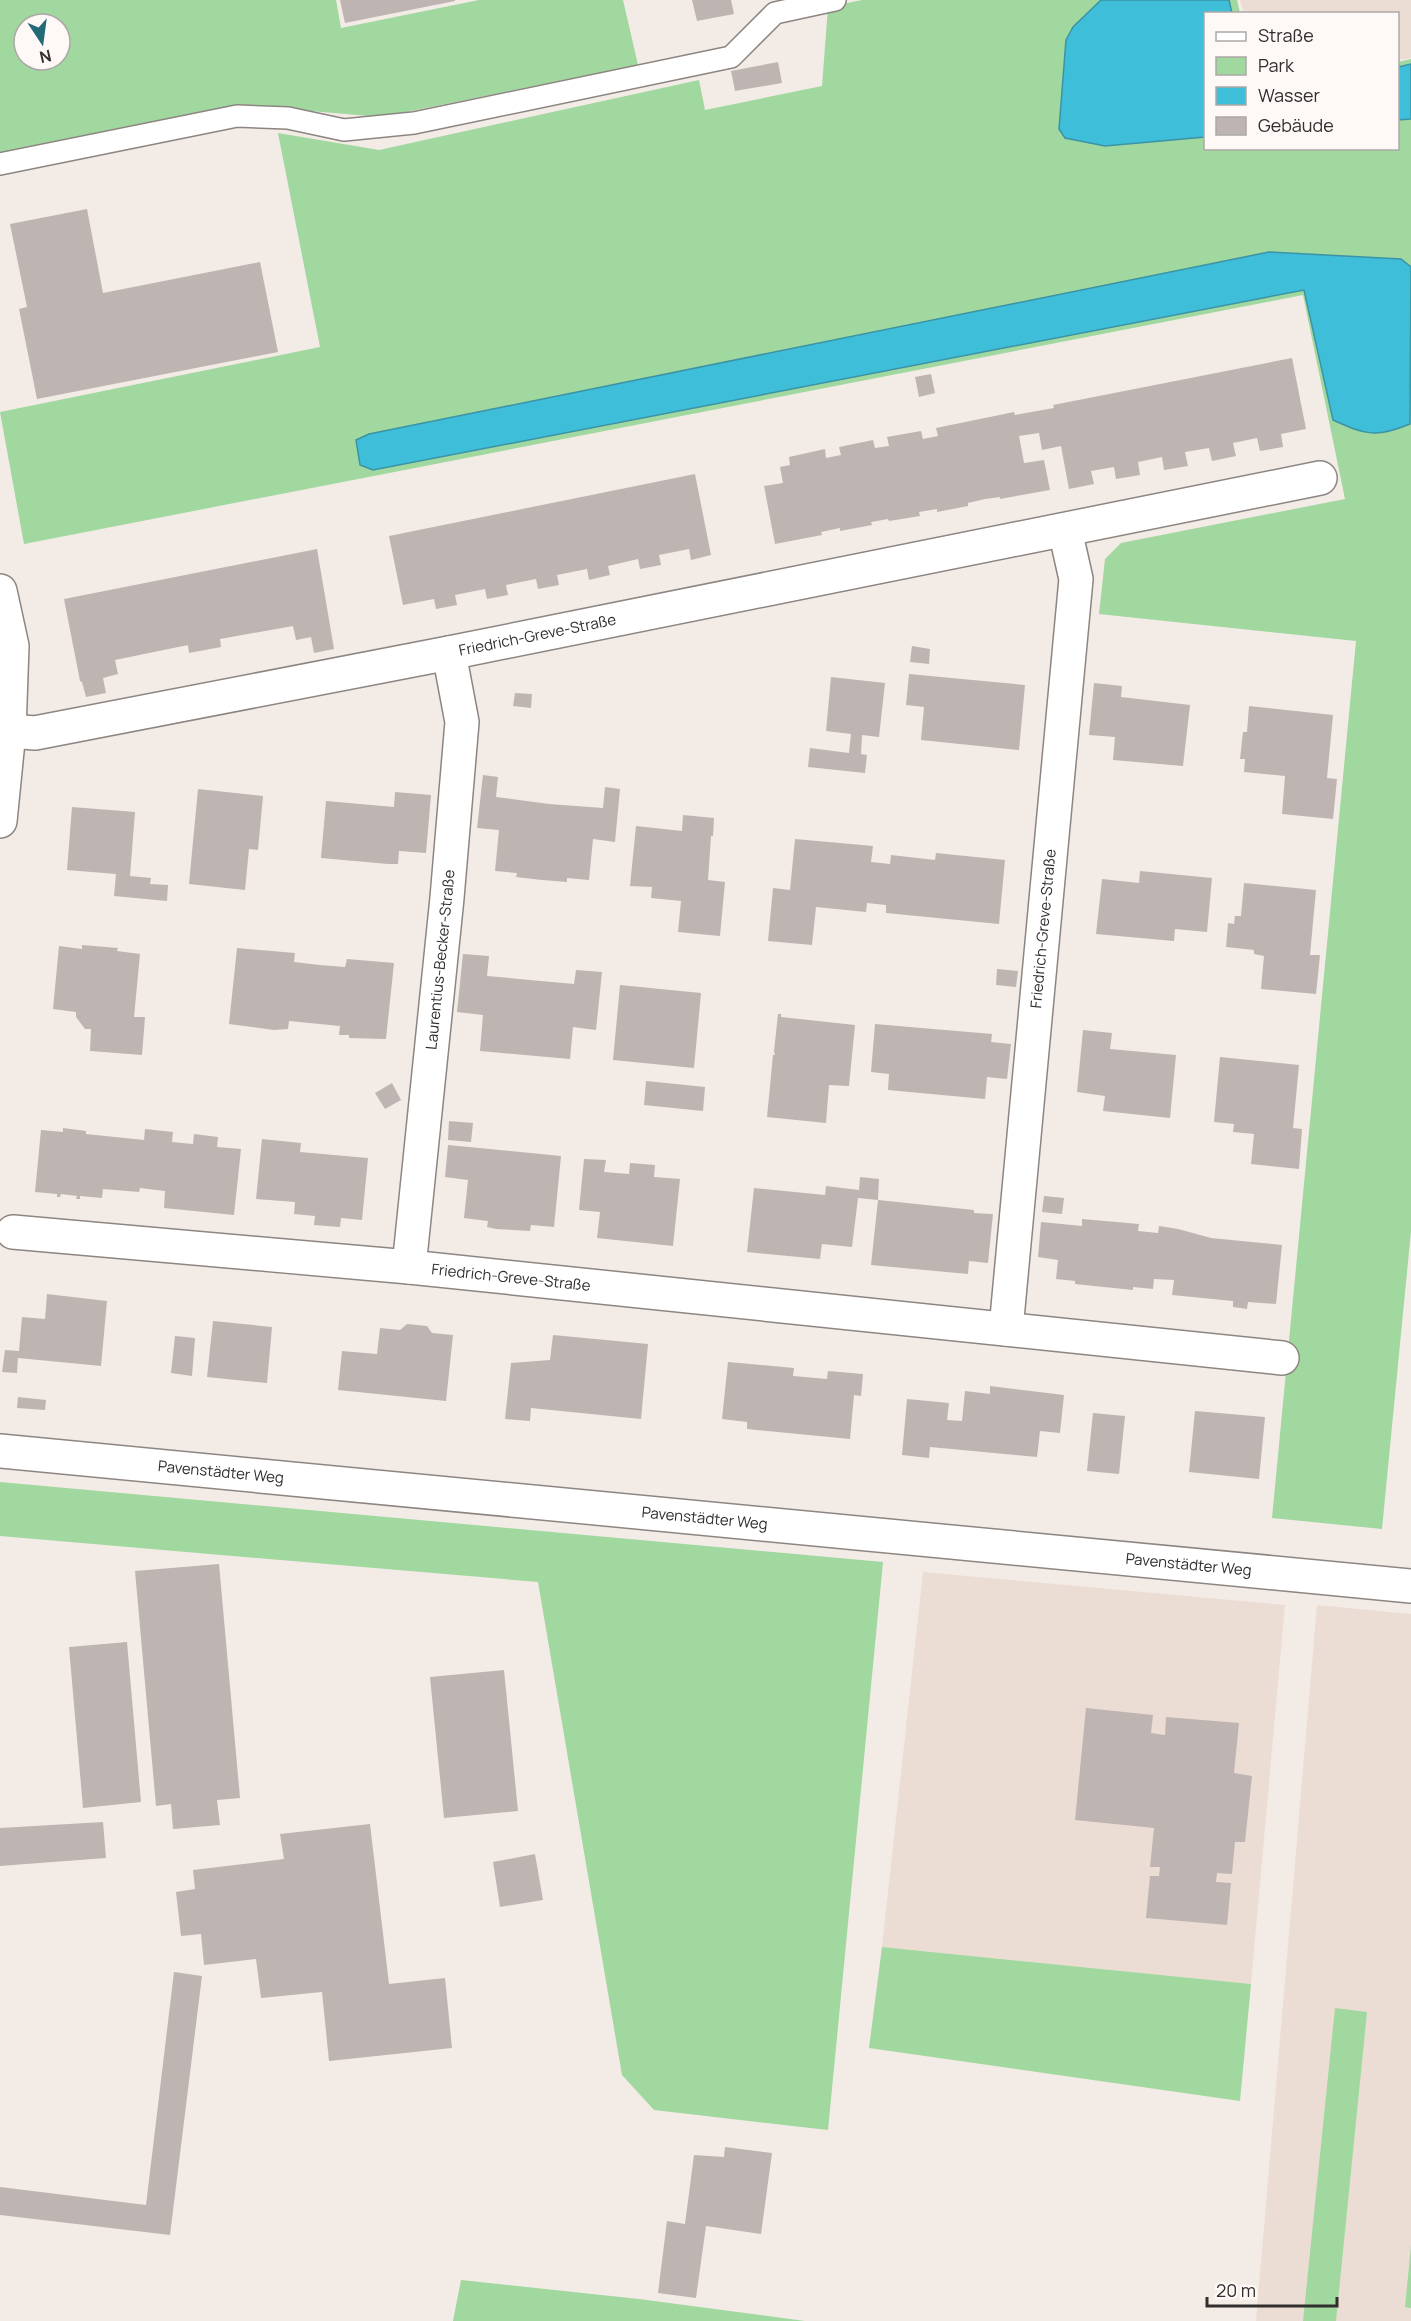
<svg xmlns="http://www.w3.org/2000/svg" width="1411" height="2321" font-family="Manrope,sans-serif">
	<rect width="100%" height="100%" fill="#f3ebe6"/>
	<!-- built -->
	<path fill="#ecddd4" d="M 1240,0 L 1411,0 L 1411,58 L 1398,60 L 1398,14 L 1244,13 Z
		M 923,1572 L 1285,1605 L 1251,1984 L 882,1947 Z
		M 1317,1605 L 1411,1614 L 1411,2321 L 1256,2321 Z"/>
	<!-- green -->
	<path fill="#a0d89f" fill-rule="evenodd" d="M 0,0 L 336,0 L 341,28 L 479,0 L 623,0 L 638,65 L 381,117 L 252,106 L 0,154 ZM 24,24 L 60,24 L 60,60 L 24,60 Z
		M 862,0 L 1237,0 L 1240,13 L 1206,14 L 1206,148 L 1398,148 L 1398,62 L 1411,59 L 1411,1231 L 1382,1529 L 1272,1518 L 1356,641 L 1099,614 L 1105,559 L 1121,543 L 1345,499 L 1303,295 L 24,544 L 0,412 L 320,347 L 278,133 L 379,150 L 699,80 L 705,110 L 822,86 L 828,7 Z
		M 0,1482 L 883,1562 L 828,2130 L 654,2110 L 622,2075 L 538,1582 L 0,1536 Z
		M 882,1947 L 1251,1984 L 1240,2101 L 869,2048 Z
		M 1335,2008 L 1367,2012 L 1336,2321 L 1303,2321 Z
		M 1411,2246 L 1411,2308 L 1405,2307 Z
		M 461,2280 L 639,2299 L 805,2321 L 453,2321 Z"/>
	<!-- water -->
	<path fill="#3fbed9" stroke="#3b93a5" stroke-width="1.5" d="M 1101,0 L 1229,0 L 1232,13 L 1206,14 L 1205,137 L 1105,146 L 1065,138 L 1059,129 L 1066,40 L 1073,27 Z
		M 1411,64 L 1411,119 L 1398,120 L 1398,67 Z
		M 1269,252 L 1401,259 L 1411,267 L 1410,424 C 1376,438 1366,435 1333,420 L 1304,290 L 373,470 L 360,465 L 356,440 L 369,434 Z"/>
	<!-- building -->
	<path fill="#beb5b2" d="M 340,0 L 455,0 L 455,1 L 345,23 Z
		M 692,0 L 731,0 L 734,14 L 697,21 Z
		M 778,62 L 782,83 L 735,91 L 731,71 Z
		M 87,209 L 103,293 L 260,262 L 278,352 L 37,399 L 19,309 L 27,307 L 10,224 Z
		M 1292,358 L 1306,429 L 1281,434 L 1283,447 L 1260,451 L 1257,438 L 1233,443 L 1236,456 L 1212,461 L 1209,448 L 1185,452 L 1188,466 L 1164,470 L 1162,457 L 1138,462 L 1140,475 L 1116,479 L 1114,467 L 1091,471 L 1094,484 L 1069,489 L 1061,446 L 1042,450 L 1039,433 L 1019,436 L 1024,463 L 1044,460 L 1050,490 L 1000,499 L 1000,497 L 985,499 L 968,503 L 968,506 L 937,512 L 937,509 L 919,512 L 920,516 L 889,521 L 888,519 L 871,522 L 872,525 L 840,531 L 840,528 L 821,532 L 822,535 L 775,544 L 764,486 L 783,483 L 780,467 L 790,465 L 789,457 L 825,449 L 826,458 L 841,455 L 839,447 L 873,440 L 875,448 L 889,446 L 887,437 L 921,431 L 923,439 L 938,436 L 936,428 L 1014,412 L 1015,415 L 1054,408 L 1053,405 Z
		M 931,374 L 935,393 L 919,397 L 915,377 Z
		M 695,474 L 711,555 L 691,560 L 689,549 L 659,555 L 661,565 L 640,569 L 638,559 L 608,566 L 610,575 L 589,580 L 587,569 L 557,575 L 559,585 L 538,589 L 536,579 L 506,585 L 508,595 L 487,599 L 485,589 L 455,595 L 457,605 L 436,609 L 434,599 L 403,605 L 389,536 Z
		M 317,549 L 334,649 L 314,653 L 311,637 L 296,640 L 293,626 L 220,639 L 221,647 L 189,653 L 188,645 L 115,660 L 118,674 L 103,678 L 106,693 L 86,697 L 82,682 L 80,681 L 64,599 Z
		M 912,646 L 930,649 L 929,664 L 910,662 Z
		M 909,674 L 1025,685 L 1019,750 L 921,740 L 924,707 L 906,705 Z
		M 831,677 L 885,683 L 879,737 L 862,735 L 861,754 L 867,755 L 865,773 L 808,767 L 810,748 L 849,753 L 851,734 L 826,731 Z
		M 1094,683 L 1122,686 L 1121,697 L 1190,705 L 1183,766 L 1113,760 L 1115,737 L 1089,735 Z
		M 515,693 L 532,694 L 531,708 L 513,706 Z
		M 1249,706 L 1333,715 L 1327,778 L 1337,779 L 1333,819 L 1282,814 L 1285,776 L 1244,772 L 1245,759 L 1240,759 L 1243,732 L 1247,732 Z
		M 483,775 L 498,777 L 496,797 L 549,804 L 603,808 L 605,787 L 620,789 L 615,842 L 593,839 L 589,880 L 567,878 L 567,882 L 542,880 L 516,877 L 517,873 L 495,871 L 499,830 L 477,828 Z
		M 198,789 L 263,796 L 258,850 L 249,849 L 245,890 L 189,884 Z
		M 395,792 L 431,795 L 426,853 L 399,851 L 398,864 L 388,864 L 321,858 L 326,801 L 394,807 Z
		M 72,807 L 135,812 L 130,876 L 151,878 L 150,884 L 168,885 L 167,901 L 114,896 L 116,874 L 67,870 Z
		M 683,815 L 714,818 L 713,836 L 711,836 L 708,880 L 725,882 L 720,936 L 678,932 L 681,901 L 651,898 L 652,887 L 630,886 L 636,826 L 682,831 Z
		M 795,839 L 873,846 L 871,862 L 890,864 L 891,855 L 935,860 L 936,853 L 1005,860 L 999,924 L 886,913 L 886,905 L 867,903 L 866,912 L 816,907 L 812,945 L 768,941 L 773,888 L 790,890 Z
		M 1140,871 L 1212,878 L 1207,932 L 1175,929 L 1174,941 L 1096,934 L 1102,879 L 1139,883 Z
		M 1244,883 L 1316,890 L 1310,955 L 1320,955 L 1316,994 L 1261,989 L 1264,956 L 1254,954 L 1254,950 L 1226,947 L 1228,923 L 1234,924 L 1235,916 L 1241,916 Z
		M 82,945 L 118,948 L 117,951 L 140,954 L 134,1017 L 145,1017 L 142,1055 L 90,1051 L 91,1029 L 85,1029 L 76,1017 L 76,1012 L 53,1009 L 59,946 L 82,949 Z
		M 237,948 L 295,953 L 294,962 L 320,965 L 345,967 L 347,959 L 394,963 L 386,1039 L 349,1038 L 349,1035 L 339,1035 L 340,1026 L 289,1021 L 288,1029 L 274,1030 L 229,1024 Z
		M 463,954 L 489,956 L 487,976 L 574,984 L 576,970 L 602,972 L 596,1030 L 573,1027 L 570,1059 L 480,1051 L 483,1015 L 457,1012 Z
		M 997,969 L 1018,971 L 1016,987 L 996,985 Z
		M 620,985 L 701,993 L 694,1068 L 613,1060 Z
		M 778,1014 L 781,1014 L 781,1017 L 855,1025 L 849,1086 L 829,1085 L 826,1123 L 767,1117 L 773,1055 L 775,1055 L 774,1051 Z
		M 875,1024 L 992,1034 L 991,1042 L 1011,1044 L 1007,1079 L 987,1077 L 985,1099 L 888,1090 L 889,1074 L 871,1072 Z
		M 1083,1030 L 1112,1033 L 1110,1049 L 1176,1055 L 1170,1118 L 1103,1111 L 1105,1096 L 1077,1092 Z
		M 1220,1057 L 1299,1065 L 1293,1128 L 1302,1129 L 1299,1169 L 1251,1164 L 1254,1134 L 1233,1132 L 1234,1124 L 1214,1122 Z
		M 646,1081 L 705,1087 L 703,1111 L 644,1105 Z
		M 392,1083 L 401,1100 L 385,1109 L 375,1093 Z
		M 449,1121 L 473,1123 L 471,1142 L 448,1140 Z
		M 63,1128 L 86,1131 L 86,1134 L 144,1140 L 145,1129 L 173,1132 L 172,1142 L 193,1144 L 194,1134 L 218,1137 L 217,1147 L 241,1149 L 234,1215 L 164,1208 L 165,1191 L 140,1188 L 139,1192 L 103,1189 L 102,1198 L 80,1196 L 80,1199 L 76,1199 L 77,1196 L 61,1194 L 60,1197 L 57,1197 L 57,1194 L 35,1192 L 41,1130 L 63,1132 Z
		M 262,1139 L 301,1143 L 300,1152 L 368,1158 L 362,1220 L 341,1218 L 340,1227 L 314,1225 L 315,1216 L 294,1214 L 295,1202 L 256,1199 Z
		M 448,1145 L 561,1156 L 554,1227 L 531,1225 L 530,1231 L 496,1229 L 487,1227 L 488,1221 L 464,1218 L 468,1180 L 445,1177 Z
		M 584,1159 L 606,1160 L 604,1172 L 629,1174 L 630,1163 L 655,1165 L 654,1177 L 680,1179 L 673,1246 L 597,1238 L 600,1212 L 579,1210 Z
		M 860,1177 L 879,1179 L 878,1200 L 858,1198 L 852,1247 L 822,1244 L 820,1259 L 747,1252 L 754,1188 L 825,1195 L 826,1186 L 859,1190 Z
		M 1044,1196 L 1064,1198 L 1062,1214 L 1042,1212 Z
		M 878,1200 L 974,1210 L 974,1213 L 993,1214 L 988,1263 L 969,1261 L 968,1274 L 871,1265 Z
		M 1082,1219 L 1139,1224 L 1138,1231 L 1158,1233 L 1159,1226 L 1178,1229 L 1211,1238 L 1282,1245 L 1276,1304 L 1248,1302 L 1247,1309 L 1233,1307 L 1233,1301 L 1172,1295 L 1174,1280 L 1154,1279 L 1153,1289 L 1133,1287 L 1133,1290 L 1075,1284 L 1075,1281 L 1056,1279 L 1058,1260 L 1038,1257 L 1041,1222 L 1082,1226 Z
		M 47,1294 L 107,1301 L 101,1366 L 18,1358 L 17,1373 L 2,1372 L 5,1350 L 19,1351 L 22,1317 L 45,1319 Z
		M 213,1321 L 272,1327 L 267,1383 L 207,1377 Z
		M 407,1324 L 427,1326 L 432,1333 L 453,1335 L 446,1401 L 338,1390 L 342,1351 L 377,1354 L 380,1328 L 400,1330 Z
		M 553,1335 L 648,1344 L 641,1419 L 531,1408 L 530,1421 L 505,1419 L 511,1363 L 550,1360 Z
		M 175,1336 L 195,1338 L 192,1376 L 171,1373 Z
		M 728,1362 L 794,1368 L 793,1376 L 827,1379 L 828,1371 L 863,1374 L 861,1396 L 854,1395 L 850,1439 L 747,1429 L 747,1422 L 722,1419 Z
		M 990,1386 L 1064,1395 L 1060,1433 L 1040,1431 L 1037,1457 L 930,1447 L 929,1458 L 902,1455 L 907,1399 L 949,1403 L 947,1420 L 962,1421 L 965,1391 L 990,1394 Z
		M 18,1397 L 46,1400 L 45,1410 L 17,1408 Z
		M 1195,1411 L 1265,1417 L 1259,1479 L 1189,1472 Z
		M 1093,1413 L 1125,1416 L 1119,1474 L 1087,1471 Z
		M 219,1564 L 240,1798 L 217,1800 L 220,1825 L 173,1829 L 171,1804 L 156,1806 L 135,1571 Z
		M 127,1642 L 141,1802 L 83,1808 L 69,1647 Z
		M 504,1670 L 518,1811 L 444,1818 L 430,1677 Z
		M 1086,1708 L 1153,1715 L 1151,1733 L 1165,1735 L 1166,1717 L 1239,1723 L 1234,1773 L 1252,1776 L 1245,1842 L 1235,1842 L 1232,1874 L 1217,1873 L 1216,1882 L 1231,1883 L 1227,1925 L 1146,1918 L 1150,1876 L 1159,1876 L 1160,1867 L 1150,1867 L 1154,1828 L 1075,1820 Z
		M 103,1822 L 106,1858 L 0,1866 L 0,1828 Z
		M 370,1824 L 389,1984 L 445,1978 L 452,2048 L 329,2061 L 322,1992 L 261,1998 L 256,1959 L 204,1965 L 201,1934 L 181,1936 L 176,1892 L 195,1889 L 193,1870 L 284,1859 L 280,1834 Z
		M 535,1854 L 543,1900 L 500,1907 L 493,1862 Z
		M 174,1972 L 202,1976 L 170,2235 L 0,2215 L 0,2187 L 146,2205 Z
		M 725,2147 L 772,2153 L 761,2234 L 706,2226 L 696,2298 L 658,2293 L 667,2221 L 685,2224 L 694,2155 L 724,2157 Z"/>
	<g fill="none" stroke-linecap="round" stroke-linejoin="round">
		<defs>
			<path id="service" d="M 0,164 L 237,116 L 288,118 L 344,130 L 414,123 L 731,57 L 775,13 L 835,0"/>
			<g id="minor">
				<path d="M 0,591 L 12,646 L 9,731 L 0,821"/>
				<path id="s1" d="M 9,731 L 35,733 L 449,653 L 1320,478"/>
				<path id="s2" d="M 13,1232 L 409,1267 L 1282,1358"/>
				<path id="s3" d="M 409,1267 L 447,898 L 462,722 L 449,653"/>
				<path id="s4" d="M 1006,1329 L 1076,579 L 1065,530"/>
				<path id="s5" d="M 0,1451 L 1411,1586"/>
			</g>
		</defs>
		<!-- service casing -->
		<use href="#service" stroke="#8d8581" stroke-width="24"/>
		<!-- minor casing -->
		<use href="#minor" stroke="#8d8581" stroke-width="36"/>
		<!-- service -->
		<use href="#service" stroke="#fff" stroke-width="21"/>
		<!-- minor -->
		<use href="#minor" stroke="#fff" stroke-width="33"/>
	</g>
	<g text-anchor="middle" stroke-width="5" stroke-linejoin="round" paint-order="stroke">
		<!-- street labels -->
		<g font-size="15" fill="#312e2d" stroke="#fef9f6">
			<text dy="5" stroke="none"><textPath href="#s1" startOffset="538">Friedrich-Greve-Straße</textPath></text>
			<text dy="5" stroke="none"><textPath href="#s4" startOffset="402">Friedrich-Greve-Straße</textPath></text>
			<text dy="5" stroke="none"><textPath href="#s3" startOffset="309">Laurentius-Becker-Straße</textPath></text>
			<text dy="5" stroke="none"><textPath href="#s2" startOffset="500">Friedrich-Greve-Straße</textPath></text>
			<text dy="5" stroke="none"><textPath href="#s5" startOffset="222">Pavenstädter Weg</textPath></text>
			<text dy="5" stroke="none"><textPath href="#s5" startOffset="708">Pavenstädter Weg</textPath></text>
			<text dy="5" stroke="none"><textPath href="#s5" startOffset="1194">Pavenstädter Weg</textPath></text>
		</g>
	</g>
	<!-- legend -->
	<rect x="1204" y="12" width="195" height="138" fill="#fef9f6" stroke="#aca8a6" stroke-width="1.5"/>
	<rect x="1216" y="32" width="30" height="9" fill="#ffffff" stroke="#aca8a6" stroke-width="1.5"/>
	<text x="1258" y="42" font-size="18" fill="#312e2d">Straße</text>
	<rect x="1216" y="57" width="30" height="18" fill="#a0d89f" stroke="#aca8a6" stroke-width="1.5"/>
	<text x="1258" y="72" font-size="18" fill="#312e2d">Park</text>
	<rect x="1216" y="87" width="30" height="18" fill="#3fbed9" stroke="#aca8a6" stroke-width="1.5"/>
	<text x="1258" y="102" font-size="18" fill="#312e2d">Wasser</text>
	<rect x="1216" y="117" width="30" height="18" fill="#beb5b2" stroke="#aca8a6" stroke-width="1.5"/>
	<text x="1258" y="132" font-size="18" fill="#312e2d">Gebäude</text>
	<!-- north arrow -->
	<g transform="translate(42 42) rotate(167)"><circle r="28" fill="#fef9f6" stroke="#aca8a6" stroke-width="1.5"/>
	<path d="M0-4.5L10 22L0 15L-10 22Z" fill="#226b76"/>
	<text y="-9" font-size="16" font-weight="bold" text-anchor="middle" fill="#312e2d">N</text>
	</g>
	<!-- scale -->
	<path d="M1207 2297v9h130v-9" fill="none" stroke="#312e2d" stroke-width="3"/>
	<text x="1216" y="2297" font-size="18" fill="#312e2d" stroke="#fef9f6" stroke-width="4.5" paint-order="stroke">20 m</text>
</svg>
